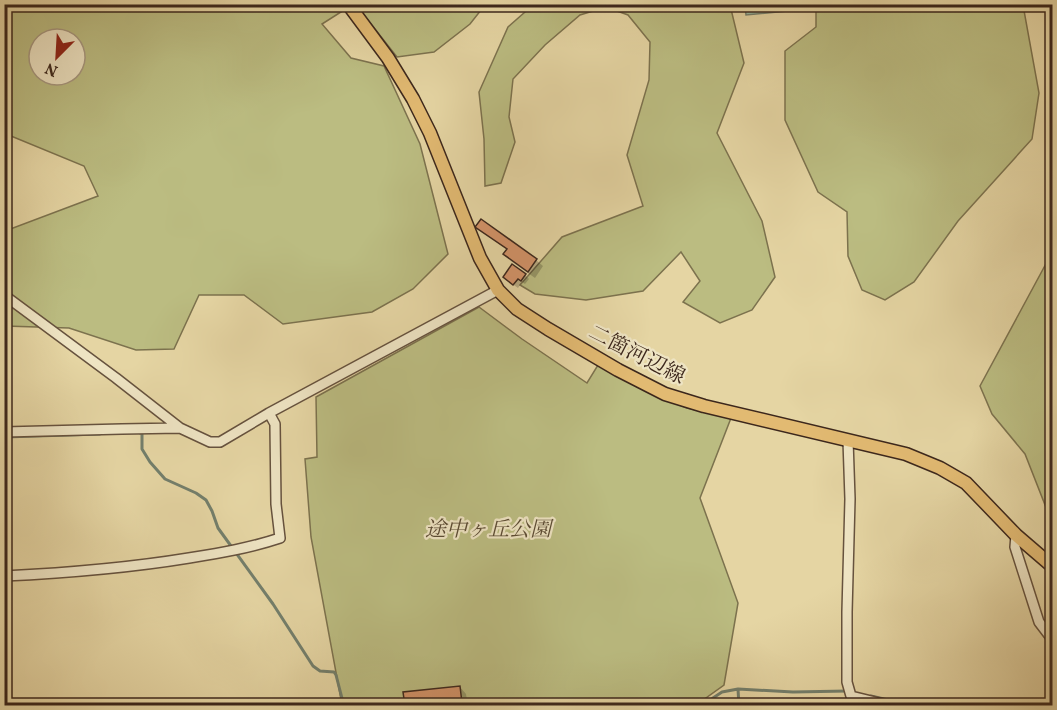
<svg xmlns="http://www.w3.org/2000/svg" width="1057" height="710" font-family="Vollkorn,'Noto Serif JP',serif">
	<rect width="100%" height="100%" fill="#e5d5a3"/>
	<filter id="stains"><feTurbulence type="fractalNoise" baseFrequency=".00333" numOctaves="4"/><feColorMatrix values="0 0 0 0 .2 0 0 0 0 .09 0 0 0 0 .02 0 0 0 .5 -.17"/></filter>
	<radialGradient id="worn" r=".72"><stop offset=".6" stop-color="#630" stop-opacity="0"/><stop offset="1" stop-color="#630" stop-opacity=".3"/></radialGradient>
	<!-- green -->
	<path fill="#bbbc81" stroke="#7c724e" stroke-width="1.5" fill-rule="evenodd" d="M 5,5 L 352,5 L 322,24 L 351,58 L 384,66 L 420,144 L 448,254 L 413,289 L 372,312 L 283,324 L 244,295 L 199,295 L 174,349 L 136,350 L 69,328 L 5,326 L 5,231 L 98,196 L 84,166 L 11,136 L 5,135 ZM 39,39 L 75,39 L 75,75 L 39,75 Z
		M 356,5 L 485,5 L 470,24 L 434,52 L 397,57 Z
		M 533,5 L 730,5 L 744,63 L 717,133 L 762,221 L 775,277 L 752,310 L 720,323 L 683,302 L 700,281 L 681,252 L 643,291 L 586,300 L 535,294 L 520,285 L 562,237 L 643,206 L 627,155 L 649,80 L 650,42 L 628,15 L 606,7 L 580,15 L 545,45 L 513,79 L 509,117 L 515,142 L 501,183 L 485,186 L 484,139 L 479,92 L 508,27 Z
		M 816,5 L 1023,5 L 1039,93 L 1032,139 L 958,221 L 914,282 L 885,300 L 862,290 L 848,256 L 847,212 L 818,192 L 785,120 L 785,51 L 816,27 Z
		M 1052,257 L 1052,551 L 1048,547 L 1047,510 L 1025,454 L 992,414 L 980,386 L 1048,260 Z
		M 479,307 L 522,339 L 587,383 L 598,365 L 647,392 L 687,408 L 731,418 L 700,498 L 738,603 L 724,685 L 696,705 L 342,705 L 311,537 L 305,459 L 317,457 L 316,397 Z"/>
	<!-- water -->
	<path fill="#97b9a1" stroke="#737f6c" stroke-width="1.5" d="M 745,5 L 745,4 L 803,5 L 798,10 L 746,15 Z"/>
	<!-- shadow -->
	<path fill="#0003" d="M 482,221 L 536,260 L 543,266 L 535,278 L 511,261 L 505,254 L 508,250 L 484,233 Z
		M 525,275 L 529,279 L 525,284 L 522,282 L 518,288 L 508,281 Z
		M 460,687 L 466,694 L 468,706 L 406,706 Z"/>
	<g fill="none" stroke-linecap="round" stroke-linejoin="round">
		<!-- stream -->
		<path stroke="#737f6c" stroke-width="3" d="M 140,433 L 142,433 L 142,449 L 150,462 L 165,479 L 196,493 L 206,500 L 212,511 L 218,528 L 273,604 L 313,666 L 320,671 L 334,672 L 336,675 L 344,706
			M 4,437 L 100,434
			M 738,689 L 739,706
			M 871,696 L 914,706
			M 701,706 L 722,692 L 738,689 L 793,692 L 847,691
			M 920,706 L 938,704 L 947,706
			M 1039,706 L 1052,704"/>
	</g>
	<!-- building -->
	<path fill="#d39369" stroke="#3c271c" stroke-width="1.5" d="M 481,219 L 537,259 L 528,272 L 503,254 L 507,249 L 475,227 Z
		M 512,264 L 526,274 L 521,281 L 518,279 L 513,285 L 503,277 Z
		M 460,686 L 462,703 L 443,706 L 405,706 L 403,692 Z"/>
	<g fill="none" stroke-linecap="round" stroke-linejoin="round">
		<defs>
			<path id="minor" d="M 4,295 L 116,378 L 180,428 L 210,442 L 220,442 L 269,413 L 498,290
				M 4,432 L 122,429 L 180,428
				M 848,440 L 850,499 L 847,612 L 847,682 L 851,696 L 892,706
				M 1016,535 L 1015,547 L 1039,622 L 1052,639
				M 4,576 C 66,573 128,568 189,558 C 220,553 250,548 280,538 L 276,504 L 275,424 L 269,413"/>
			<path id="major" d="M 348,4 L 388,58 L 413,99 L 430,133 L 480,258 L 498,290 L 517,309 L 548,329 L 618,370 L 665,394 L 704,406 L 906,454 L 940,468 L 966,483 L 1016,535 L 1052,566"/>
		</defs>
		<!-- minor casing -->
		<use href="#minor" stroke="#66523e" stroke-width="12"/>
		<!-- major casing -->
		<use href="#major" stroke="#3c271c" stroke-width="15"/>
		<!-- minor -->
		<use href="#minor" stroke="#eee4c3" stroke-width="9"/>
		<!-- major -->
		<use href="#major" stroke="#e2ba72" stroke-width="12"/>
	</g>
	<g text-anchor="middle" stroke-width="4.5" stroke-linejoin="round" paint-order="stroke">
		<!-- street labels -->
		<g font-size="21" fill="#3c271c" stroke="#eee4c3">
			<text transform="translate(637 354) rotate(27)" y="7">二箇河辺線</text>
		</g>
		<!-- park labels -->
		<g font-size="21" font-style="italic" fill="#5c4c35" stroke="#eee4c3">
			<text x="488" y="536">途中ヶ丘公園</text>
		</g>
	</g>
	<!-- margin -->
	<rect width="1057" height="710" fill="none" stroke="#e5d5a3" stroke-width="24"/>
	<rect x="6" y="6" width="1045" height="698" fill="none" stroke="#3c271c" stroke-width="3"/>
	<rect x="12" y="12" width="1033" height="686" fill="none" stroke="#3c271c" stroke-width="1.5"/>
	<!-- north arrow -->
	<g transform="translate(57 57) rotate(204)"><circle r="28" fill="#eee4c3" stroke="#a79880" stroke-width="1.5"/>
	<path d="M0-4.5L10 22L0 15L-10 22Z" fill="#8f2418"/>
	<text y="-9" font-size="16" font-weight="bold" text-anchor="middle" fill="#3c271c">N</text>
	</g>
	<rect width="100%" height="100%" filter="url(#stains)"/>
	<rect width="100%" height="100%" fill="url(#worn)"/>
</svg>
